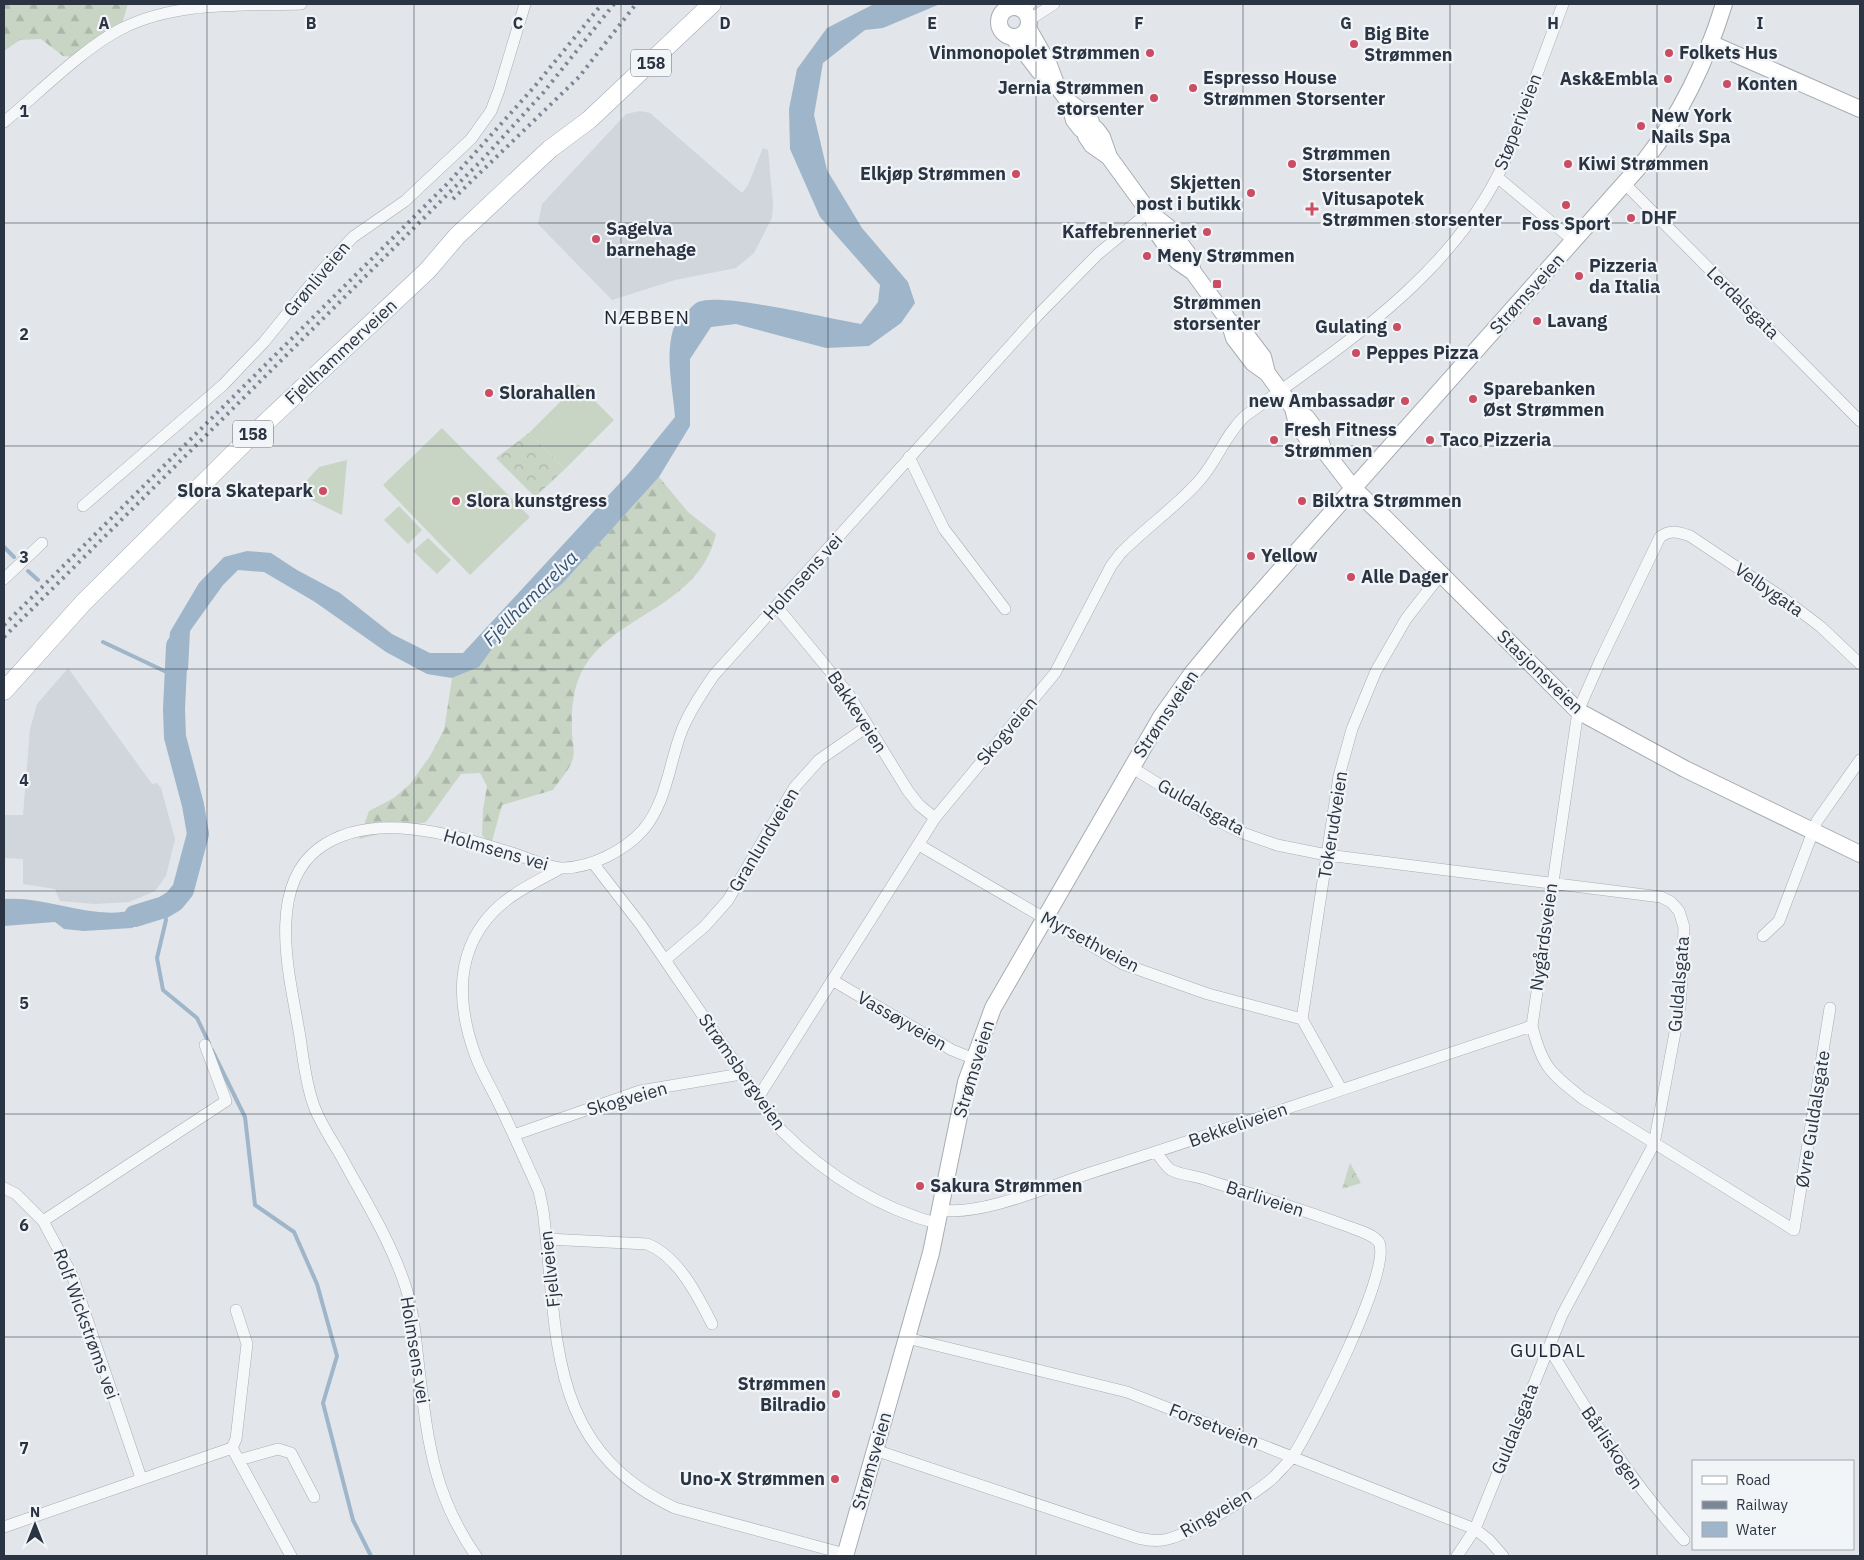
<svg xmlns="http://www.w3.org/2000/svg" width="1864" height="1560" font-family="'IBM Plex Sans',sans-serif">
	<defs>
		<pattern id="forest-firs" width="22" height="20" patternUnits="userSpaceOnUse" patternTransform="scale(1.25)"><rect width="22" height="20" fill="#c8d4c4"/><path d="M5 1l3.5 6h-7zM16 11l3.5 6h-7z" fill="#acb7aa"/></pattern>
		<pattern id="park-crowns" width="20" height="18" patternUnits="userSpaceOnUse" patternTransform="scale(1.25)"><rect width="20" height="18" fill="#c8d4c4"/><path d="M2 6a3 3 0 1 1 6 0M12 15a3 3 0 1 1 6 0" fill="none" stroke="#acb7aa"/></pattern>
	</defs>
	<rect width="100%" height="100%" fill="#e2e6ea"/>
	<!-- built -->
	<path fill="#d1d5dc" d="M 640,111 L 650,113 L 742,193 L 748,185 L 763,148 L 768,150 L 773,204 L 772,218 L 754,253 L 736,268 L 675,280 L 612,300 L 538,224 L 542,204 L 626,114 Z
		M 68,668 L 152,784 L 157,783 L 161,788 L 175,839 L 166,876 L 155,891 L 129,902 L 95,904 L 60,901 L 55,889 L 23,884 L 23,859 L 4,858 L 4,815 L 23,815 L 30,729 L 37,704 Z"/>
	<!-- forest -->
	<path fill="url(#forest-firs)" d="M 4,4 L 128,4 L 122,24 L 74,57 L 63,56 L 41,39 L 20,40 L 4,51 Z
		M 659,477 L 688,512 L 716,534 C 700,602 630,611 592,656 C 574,677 571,705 572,731 C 572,739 575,750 573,758 C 571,768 559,781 553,790 L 502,805 L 491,845 L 482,835 L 483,810 L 487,786 L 480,773 L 461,774 L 426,822 L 359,839 L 369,811 L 394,798 L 410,784 L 430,756 L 444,730 L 452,678 L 479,667 L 507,628 L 563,583 Z"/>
	<!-- park -->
	<path fill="url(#park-crowns)" d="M 529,433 L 565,469 L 535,497 L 496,458 Z
		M 1350,1163 L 1361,1183 L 1342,1189 Z"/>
	<!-- garden -->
	<path fill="#c8d4c4" d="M 578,384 L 614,420 L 565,469 L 529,433 Z
		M 442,428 L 530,517 L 470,575 L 383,485 Z
		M 347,460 L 342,515 L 301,495 L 301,487 L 319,467 Z
		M 399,506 L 422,530 L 408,544 L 384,520 Z
		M 428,538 L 451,560 L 437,574 L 413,551 Z"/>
	<!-- water -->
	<path fill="#9fb5c9" d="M 940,4 L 883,28 L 865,30 L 823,63 L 814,115 L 827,170 L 862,228 L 908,282 L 915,303 L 901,323 L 869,346 L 826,348 L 736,324 L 711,327 L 690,359 L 690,426 L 659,477 L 563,583 L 507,628 L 479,667 L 452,678 L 427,674 L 386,652 L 315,602 L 264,572 L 238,570 L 223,585 L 190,631 L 188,670 L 175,676 L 168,656 L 170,632 L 199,583 L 224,557 L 247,551 L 271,553 L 297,570 L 340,593 L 392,634 L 430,653 L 463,653 L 630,472 L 675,417 C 673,389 665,358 673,330 C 674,325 694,303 698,302 C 723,292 828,319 861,324 L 878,302 L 880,285 L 820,217 L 790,149 L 789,109 L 797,69 L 827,28 L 872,5 Z
		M 161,897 L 164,917 L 141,923 L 132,928 L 84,931 L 64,929 L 55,922 L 4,926 L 4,899 C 58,895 111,933 161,897 Z"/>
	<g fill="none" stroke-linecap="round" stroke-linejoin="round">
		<!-- stream -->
		<path stroke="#9fb5c9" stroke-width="4" d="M 4,547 L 14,557
			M 28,571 L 38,580
			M 103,642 L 175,676
			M 164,907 L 166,920 L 157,958 L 163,990 L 197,1018 L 209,1043
			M 212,1050 L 245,1117 L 255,1205 L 294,1232 L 317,1284 L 337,1356 L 323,1403 L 353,1520 L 371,1556"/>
		<!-- river -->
		<path stroke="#9fb5c9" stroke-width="22" d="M 135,916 L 164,907 L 174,901 L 183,890 L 198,834 L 193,805 L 175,737 L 174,709 L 177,646"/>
		<defs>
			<path id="street" d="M 1019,8 L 1030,4
				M 1029,20 L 1054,4
				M 4,122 C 38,94 82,49 121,29 C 176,1 240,6 301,4
				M 1497,177 L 1574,241
				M 1625,184 L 1860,421
				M 909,457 L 944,529 L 1005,609
				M 83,506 L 223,385 L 264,342 L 324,268 L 353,237 L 405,201 L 471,139 L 491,111 L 499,90 L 525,4
				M 4,579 L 42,543
				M 777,607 L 847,692 L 908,791 L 919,805 L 935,818
				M 1131,767 L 1220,822 L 1240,832 L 1277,845 L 1327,855 L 1661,897 L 1671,902 L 1679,911 L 1684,927 L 1683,960 L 1680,1006 L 1654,1144 L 1562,1315 L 1475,1529 L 1457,1556
				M 919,845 L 1123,964 L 1208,994 L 1302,1019
				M 593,863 L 641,925 L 781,1130 C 825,1174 878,1208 939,1224
				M 561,868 C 538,881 513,892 494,911 C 454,952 457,1006 476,1057 C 482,1073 492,1089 499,1104 C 513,1133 526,1162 539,1191 L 543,1210 C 559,1334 544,1446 675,1508 L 845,1554
				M 1763,936 L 1779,921 L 1817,821 L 1860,760
				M 665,960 L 705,926 L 728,900 L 794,788 L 819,760 L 868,726
				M 832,980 L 952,1050 L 974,1059
				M 1830,1008 L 1794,1230 L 1582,1098 C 1550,1073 1542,1066 1532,1026 L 1578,711 L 1601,659 L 1660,537 C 1671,529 1678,532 1690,536 L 1783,598 L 1821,627 L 1860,664
				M 1341,1089 L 1302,1019 L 1339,776 L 1352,729 L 1376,671 L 1406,619 L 1441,574
				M 759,1096 L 935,818 L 1055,673 L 1111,566 L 1120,554 C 1145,528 1175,508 1199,481 C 1217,461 1225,435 1245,416 C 1343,345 1452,276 1504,163 L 1563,4
				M 514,1135 L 640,1091 L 741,1074
				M 4,1188 L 16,1194 L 43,1221 L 72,1275 L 141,1478
				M 942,1210 C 980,1216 1048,1187 1087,1174 C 1236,1127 1383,1075 1532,1026
				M 43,1221 L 226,1101 L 205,1045
				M 547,1239 L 647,1244 C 678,1256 698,1296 712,1324
				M 907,1338 L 1127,1392 L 1475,1529 L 1489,1540 L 1503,1556
				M 1547,1352 L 1554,1356 C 1595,1424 1630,1480 1684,1540
				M 232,1448 L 236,1439 L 247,1344 L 236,1310
				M 232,1448 L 291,1556
				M 875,1450 L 1138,1538 C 1148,1540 1158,1542 1168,1539 C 1190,1534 1260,1491 1275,1476 C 1281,1469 1288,1463 1293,1456 C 1310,1430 1397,1262 1378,1241 C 1371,1233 1354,1229 1344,1225 C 1299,1208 1253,1195 1207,1180 C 1196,1176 1181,1175 1171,1170 C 1166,1167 1160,1157 1156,1152
				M 239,1460 L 278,1449 L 291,1453 L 314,1497
				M 4,1527 L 232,1448
				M 476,1556 C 433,1494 428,1442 419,1369 C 416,1342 414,1314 406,1288 C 391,1241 364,1199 341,1156 C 332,1140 320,1123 314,1106 C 305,1082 303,1055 299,1031 C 290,978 266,889 318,849 C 373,808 457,836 515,854 C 530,859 549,868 564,868 C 592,867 624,851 643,830 C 667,802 669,763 682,730 C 690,710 702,693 714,675 L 1037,316 L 1098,254 L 1149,212"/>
			<path id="secondary" d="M999 22a15 15 0 1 1 30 0a15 15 0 1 1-30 0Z
				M 1028,28 L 1049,65 L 1056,84
				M 1013,37 L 1039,71 L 1057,86 L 1069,102 L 1084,113 L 1091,122
				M 1710,43 L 1860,109
				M 1069,102 L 1074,120 L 1081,129
				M 1096,129 L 1102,137 L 1109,157 L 1149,212 L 1168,227 L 1188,254 L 1193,272
				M 1086,136 L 1092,145 L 1109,157
				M 1152,215 L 1158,234 L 1177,261 L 1193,272 L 1229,321 L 1244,332 L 1263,357 L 1267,373
				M 1229,321 L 1234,338 L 1253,363 L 1267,373 L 1293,408 L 1307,418 L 1318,433 L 1323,449
				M 1293,408 L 1297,424 L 1308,439 L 1323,449 L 1353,488 L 1384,517 L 1578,711 L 1685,769 L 1860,854
				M 845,1556 L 931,1253 L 966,1082 L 993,1008 L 1161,717 L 1193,672 L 1237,619 L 1646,159 C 1682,113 1707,59 1724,4"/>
			<path id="primary" d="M 4,691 L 83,603 L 245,442 L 428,270 L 457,236 L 550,149 L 589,120 L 712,4"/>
		</defs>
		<!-- street casing -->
		<use href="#street" stroke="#a7adb4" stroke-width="12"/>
		<!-- secondary casing -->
		<use href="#secondary" stroke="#a7adb4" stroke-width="18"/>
		<!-- primary casing -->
		<use href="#primary" stroke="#a2abb6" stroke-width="19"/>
		<!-- street -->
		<use href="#street" stroke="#f5f7f9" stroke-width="11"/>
		<!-- secondary -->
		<use href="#secondary" stroke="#fff" stroke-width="16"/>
		<!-- primary -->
		<use href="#primary" stroke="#fff" stroke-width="18"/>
		<!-- rail -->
		<path stroke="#7c8694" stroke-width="4" stroke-dasharray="2.5 5" stroke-linecap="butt" d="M 453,199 L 579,77 L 636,4
			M 4,625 L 449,182 L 535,86 L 602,4
			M 4,637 L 482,160 L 543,93 L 614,4"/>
	</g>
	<!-- grid -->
	<path fill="none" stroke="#2b3442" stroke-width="1" stroke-opacity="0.55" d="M 207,4 L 207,1556M 414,4 L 414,1556M 621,4 L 621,1556M 828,4 L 828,1556M 1036,4 L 1036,1556M 1243,4 L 1243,1556M 1450,4 L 1450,1556M 1657,4 L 1657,1556M 4,223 L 1860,223M 4,446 L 1860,446M 4,669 L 1860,669M 4,891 L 1860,891M 4,1114 L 1860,1114M 4,1337 L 1860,1337"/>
	<!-- markers -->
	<g fill="#cb4c63" stroke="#f2f5f8" stroke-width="2">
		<circle cx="1354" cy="44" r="5"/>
		<circle cx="1150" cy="53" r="5"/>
		<circle cx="1669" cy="53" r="5"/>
		<circle cx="1668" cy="79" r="5"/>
		<circle cx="1727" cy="84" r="5"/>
		<circle cx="1193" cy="88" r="5"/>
		<circle cx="1154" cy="98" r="5"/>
		<circle cx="1641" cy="126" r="5"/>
		<circle cx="1292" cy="164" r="5"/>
		<circle cx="1568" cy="164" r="5"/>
		<circle cx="1016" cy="174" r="5"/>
		<circle cx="1251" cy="193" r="5"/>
		<circle cx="1566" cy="205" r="5"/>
		<path d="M1309.5 201.5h5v5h5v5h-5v5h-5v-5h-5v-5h5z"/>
		<circle cx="1631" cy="218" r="5"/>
		<circle cx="1207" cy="232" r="5"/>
		<circle cx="596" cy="239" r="5"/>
		<circle cx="1147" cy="256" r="5"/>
		<circle cx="1579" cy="276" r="5"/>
		<rect x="1212" y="279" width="10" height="10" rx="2.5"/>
		<circle cx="1537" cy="321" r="5"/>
		<circle cx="1397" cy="327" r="5"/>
		<circle cx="1356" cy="353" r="5"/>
		<circle cx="489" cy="393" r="5"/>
		<circle cx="1473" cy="399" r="5"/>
		<circle cx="1405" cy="401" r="5"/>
		<circle cx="1274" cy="440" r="5"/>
		<circle cx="1430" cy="440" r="5"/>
		<circle cx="323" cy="491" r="5"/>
		<circle cx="456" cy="501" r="5"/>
		<circle cx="1302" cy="501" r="5"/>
		<circle cx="1251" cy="556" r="5"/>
		<circle cx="1351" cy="577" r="5"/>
		<circle cx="920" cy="1186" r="5"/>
		<circle cx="836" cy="1394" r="5"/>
		<circle cx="835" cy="1479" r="5"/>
	</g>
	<g text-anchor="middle" stroke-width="4.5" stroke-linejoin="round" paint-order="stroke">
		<!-- shield labels -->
		<g fill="#f2f5f8" stroke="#676e79" stroke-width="1">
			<rect x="631" y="49.5" width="40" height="27" rx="4"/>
			<rect x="233" y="420.5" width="40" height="27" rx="4"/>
		</g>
		<g font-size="16" font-weight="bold" fill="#2b3442">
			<text x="651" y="69">158</text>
			<text x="253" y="440">158</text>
		</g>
		<!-- poi labels -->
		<g font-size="18" font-weight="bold" fill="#2b3442" stroke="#f2f5f8" text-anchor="start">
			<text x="1364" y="40">Big Bite<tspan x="1364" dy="21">Strømmen</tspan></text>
			<text x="1140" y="59" text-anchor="end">Vinmonopolet Strømmen</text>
			<text x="1679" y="59">Folkets Hus</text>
			<text x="1203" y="84">Espresso House<tspan x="1203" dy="21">Strømmen Storsenter</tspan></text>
			<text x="1658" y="85" text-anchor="end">Ask&amp;Embla</text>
			<text x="1737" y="90">Konten</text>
			<text x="1144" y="94" text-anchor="end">Jernia Strømmen<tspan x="1144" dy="21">storsenter</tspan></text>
			<text x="1651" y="122">New York<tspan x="1651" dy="21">Nails Spa</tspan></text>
			<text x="1302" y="160">Strømmen<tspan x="1302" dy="21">Storsenter</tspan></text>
			<text x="1578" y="170">Kiwi Strømmen</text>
			<text x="1006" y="180" text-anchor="end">Elkjøp Strømmen</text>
			<text x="1241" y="189" text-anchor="end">Skjetten<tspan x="1241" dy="21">post i butikk</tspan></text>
			<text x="1322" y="205">Vitusapotek<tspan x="1322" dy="21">Strømmen storsenter</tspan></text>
			<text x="1641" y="224">DHF</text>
			<text x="1566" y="230" text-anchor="middle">Foss Sport</text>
			<text x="606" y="235">Sagelva<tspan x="606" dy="21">barnehage</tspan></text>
			<text x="1197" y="238" text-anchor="end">Kaffebrenneriet</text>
			<text x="1157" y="262">Meny Strømmen</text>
			<text x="1589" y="272">Pizzeria<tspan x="1589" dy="21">da Italia</tspan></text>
			<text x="1217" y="309" text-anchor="middle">Strømmen<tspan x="1217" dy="21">storsenter</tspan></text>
			<text x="1547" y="327">Lavang</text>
			<text x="1387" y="333" text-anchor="end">Gulating</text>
			<text x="1366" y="359">Peppes Pizza</text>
			<text x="1483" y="395">Sparebanken<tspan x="1483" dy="21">Øst Strømmen</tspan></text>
			<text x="499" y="399">Slorahallen</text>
			<text x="1395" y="407" text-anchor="end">new Ambassadør</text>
			<text x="1284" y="436">Fresh Fitness<tspan x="1284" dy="21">Strømmen</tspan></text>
			<text x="1440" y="446">Taco Pizzeria</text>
			<text x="313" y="497" text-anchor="end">Slora Skatepark</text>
			<text x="466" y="507">Slora kunstgress</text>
			<text x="1312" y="507">Bilxtra Strømmen</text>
			<text x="1261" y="562">Yellow</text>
			<text x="1361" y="583">Alle Dager</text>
			<text x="930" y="1192">Sakura Strømmen</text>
			<text x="826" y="1390" text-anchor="end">Strømmen<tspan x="826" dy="21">Bilradio</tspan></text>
			<text x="825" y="1485" text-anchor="end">Uno-X Strømmen</text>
		</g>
		<!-- street labels -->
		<g font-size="18" fill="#2b3442" stroke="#f2f5f8">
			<text transform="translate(1518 122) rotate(-69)" y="6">Støperiveien</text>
			<text transform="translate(317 279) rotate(-50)" y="6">Grønliveien</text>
			<text transform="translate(1527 294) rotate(-48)" y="6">Strømsveien</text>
			<text transform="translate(1743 303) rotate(45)" y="6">Lerdalsgata</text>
			<text transform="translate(341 352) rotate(-43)" y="6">Fjellhammerveien</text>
			<text transform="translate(803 577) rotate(-48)" y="6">Holmsens vei</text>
			<text transform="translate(1769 590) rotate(35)" y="6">Velbygata</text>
			<text transform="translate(1540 672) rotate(44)" y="6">Stasjonsveien</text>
			<text transform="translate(857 712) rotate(57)" y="6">Bakkeveien</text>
			<text transform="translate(1166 714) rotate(-56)" y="6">Strømsveien</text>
			<text transform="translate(1007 731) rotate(-50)" y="6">Skogveien</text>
			<text transform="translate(1201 807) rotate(29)" y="6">Guldalsgata</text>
			<text transform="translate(1333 825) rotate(-81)" y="6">Tokerudveien</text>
			<text transform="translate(764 840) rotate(-59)" y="6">Granlundveien</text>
			<text transform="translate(496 850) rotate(16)" y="6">Holmsens vei</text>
			<text transform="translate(1544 937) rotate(-82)" y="6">Nygårdsveien</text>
			<text transform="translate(1090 942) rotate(28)" y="6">Myrsethveien</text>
			<text transform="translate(1679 984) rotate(-85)" y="6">Guldalsgata</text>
			<text transform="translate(902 1021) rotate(30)" y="6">Vassøyveien</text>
			<text transform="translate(974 1069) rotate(-73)" y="6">Strømsveien</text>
			<text transform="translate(742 1072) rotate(55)" y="6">Strømsbergveien</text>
			<text transform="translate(627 1099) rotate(-16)" y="6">Skogveien</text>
			<text transform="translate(1813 1119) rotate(-81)" y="6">Øvre Guldalsgate</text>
			<text transform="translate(1238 1125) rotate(-19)" y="6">Bekkeliveien</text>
			<text transform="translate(1265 1199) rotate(18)" y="6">Barliveien</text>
			<text transform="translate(550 1269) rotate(-96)" y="6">Fjellveien</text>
			<text transform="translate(86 1324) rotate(70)" y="6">Rolf Wickstrøms vei</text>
			<text transform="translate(415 1350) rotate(81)" y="6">Holmsens vei</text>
			<text transform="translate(1214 1426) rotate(21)" y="6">Forsetveien</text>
			<text transform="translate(1515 1429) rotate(-68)" y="6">Guldalsgata</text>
			<text transform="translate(1612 1448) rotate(56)" y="6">Bårliskogen</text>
			<text transform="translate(872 1461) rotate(-74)" y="6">Strømsveien</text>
			<text transform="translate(1216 1513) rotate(-30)" y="6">Ringveien</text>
		</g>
		<!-- neighbourhood labels -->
		<g font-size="19" letter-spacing="1" fill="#1d2533" stroke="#f2f5f8">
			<text x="647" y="324">NÆBBEN</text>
			<text x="1548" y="1357">GULDAL</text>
		</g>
		<!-- water labels -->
		<g font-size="19" font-style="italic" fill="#365475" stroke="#f2f5f8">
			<text transform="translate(530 598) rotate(-45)" y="7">Fjellhamarelva</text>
		</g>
	</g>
	<g font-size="16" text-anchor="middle" font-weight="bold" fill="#2b3442" stroke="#f2f5f8" stroke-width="4.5" stroke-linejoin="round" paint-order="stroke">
		<text x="104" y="29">A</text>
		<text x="311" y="29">B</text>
		<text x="518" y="29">C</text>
		<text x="725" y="29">D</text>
		<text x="932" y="29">E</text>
		<text x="1139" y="29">F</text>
		<text x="1346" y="29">G</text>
		<text x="1553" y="29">H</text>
		<text x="1760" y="29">I</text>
		<text x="24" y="117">1</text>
		<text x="24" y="340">2</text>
		<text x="24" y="563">3</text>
		<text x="24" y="786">4</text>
		<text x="24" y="1009">5</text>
		<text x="24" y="1231">6</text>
		<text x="24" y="1454">7</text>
	</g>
	<!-- border -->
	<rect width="1864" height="1560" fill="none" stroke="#2b3442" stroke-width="10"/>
	<!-- legend -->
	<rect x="1692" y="1460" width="162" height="90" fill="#f2f5f8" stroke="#a2a8af"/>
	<rect x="1702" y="1476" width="25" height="8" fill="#ffffff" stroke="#a2a8af"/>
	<text x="1736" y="1485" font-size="15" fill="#2b3442">Road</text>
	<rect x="1702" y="1501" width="25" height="8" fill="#7c8694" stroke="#a2a8af"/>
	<text x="1736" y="1510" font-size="15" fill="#2b3442">Railway</text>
	<rect x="1702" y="1522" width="25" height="15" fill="#9fb5c9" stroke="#a2a8af"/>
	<text x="1736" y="1535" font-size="15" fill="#2b3442">Water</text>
	<!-- north arrow -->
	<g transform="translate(35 1525)" stroke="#f2f5f8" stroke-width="4" paint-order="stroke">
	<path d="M0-4L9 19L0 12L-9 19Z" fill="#2b3442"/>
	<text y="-8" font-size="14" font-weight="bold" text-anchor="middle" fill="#2b3442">N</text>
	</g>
</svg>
